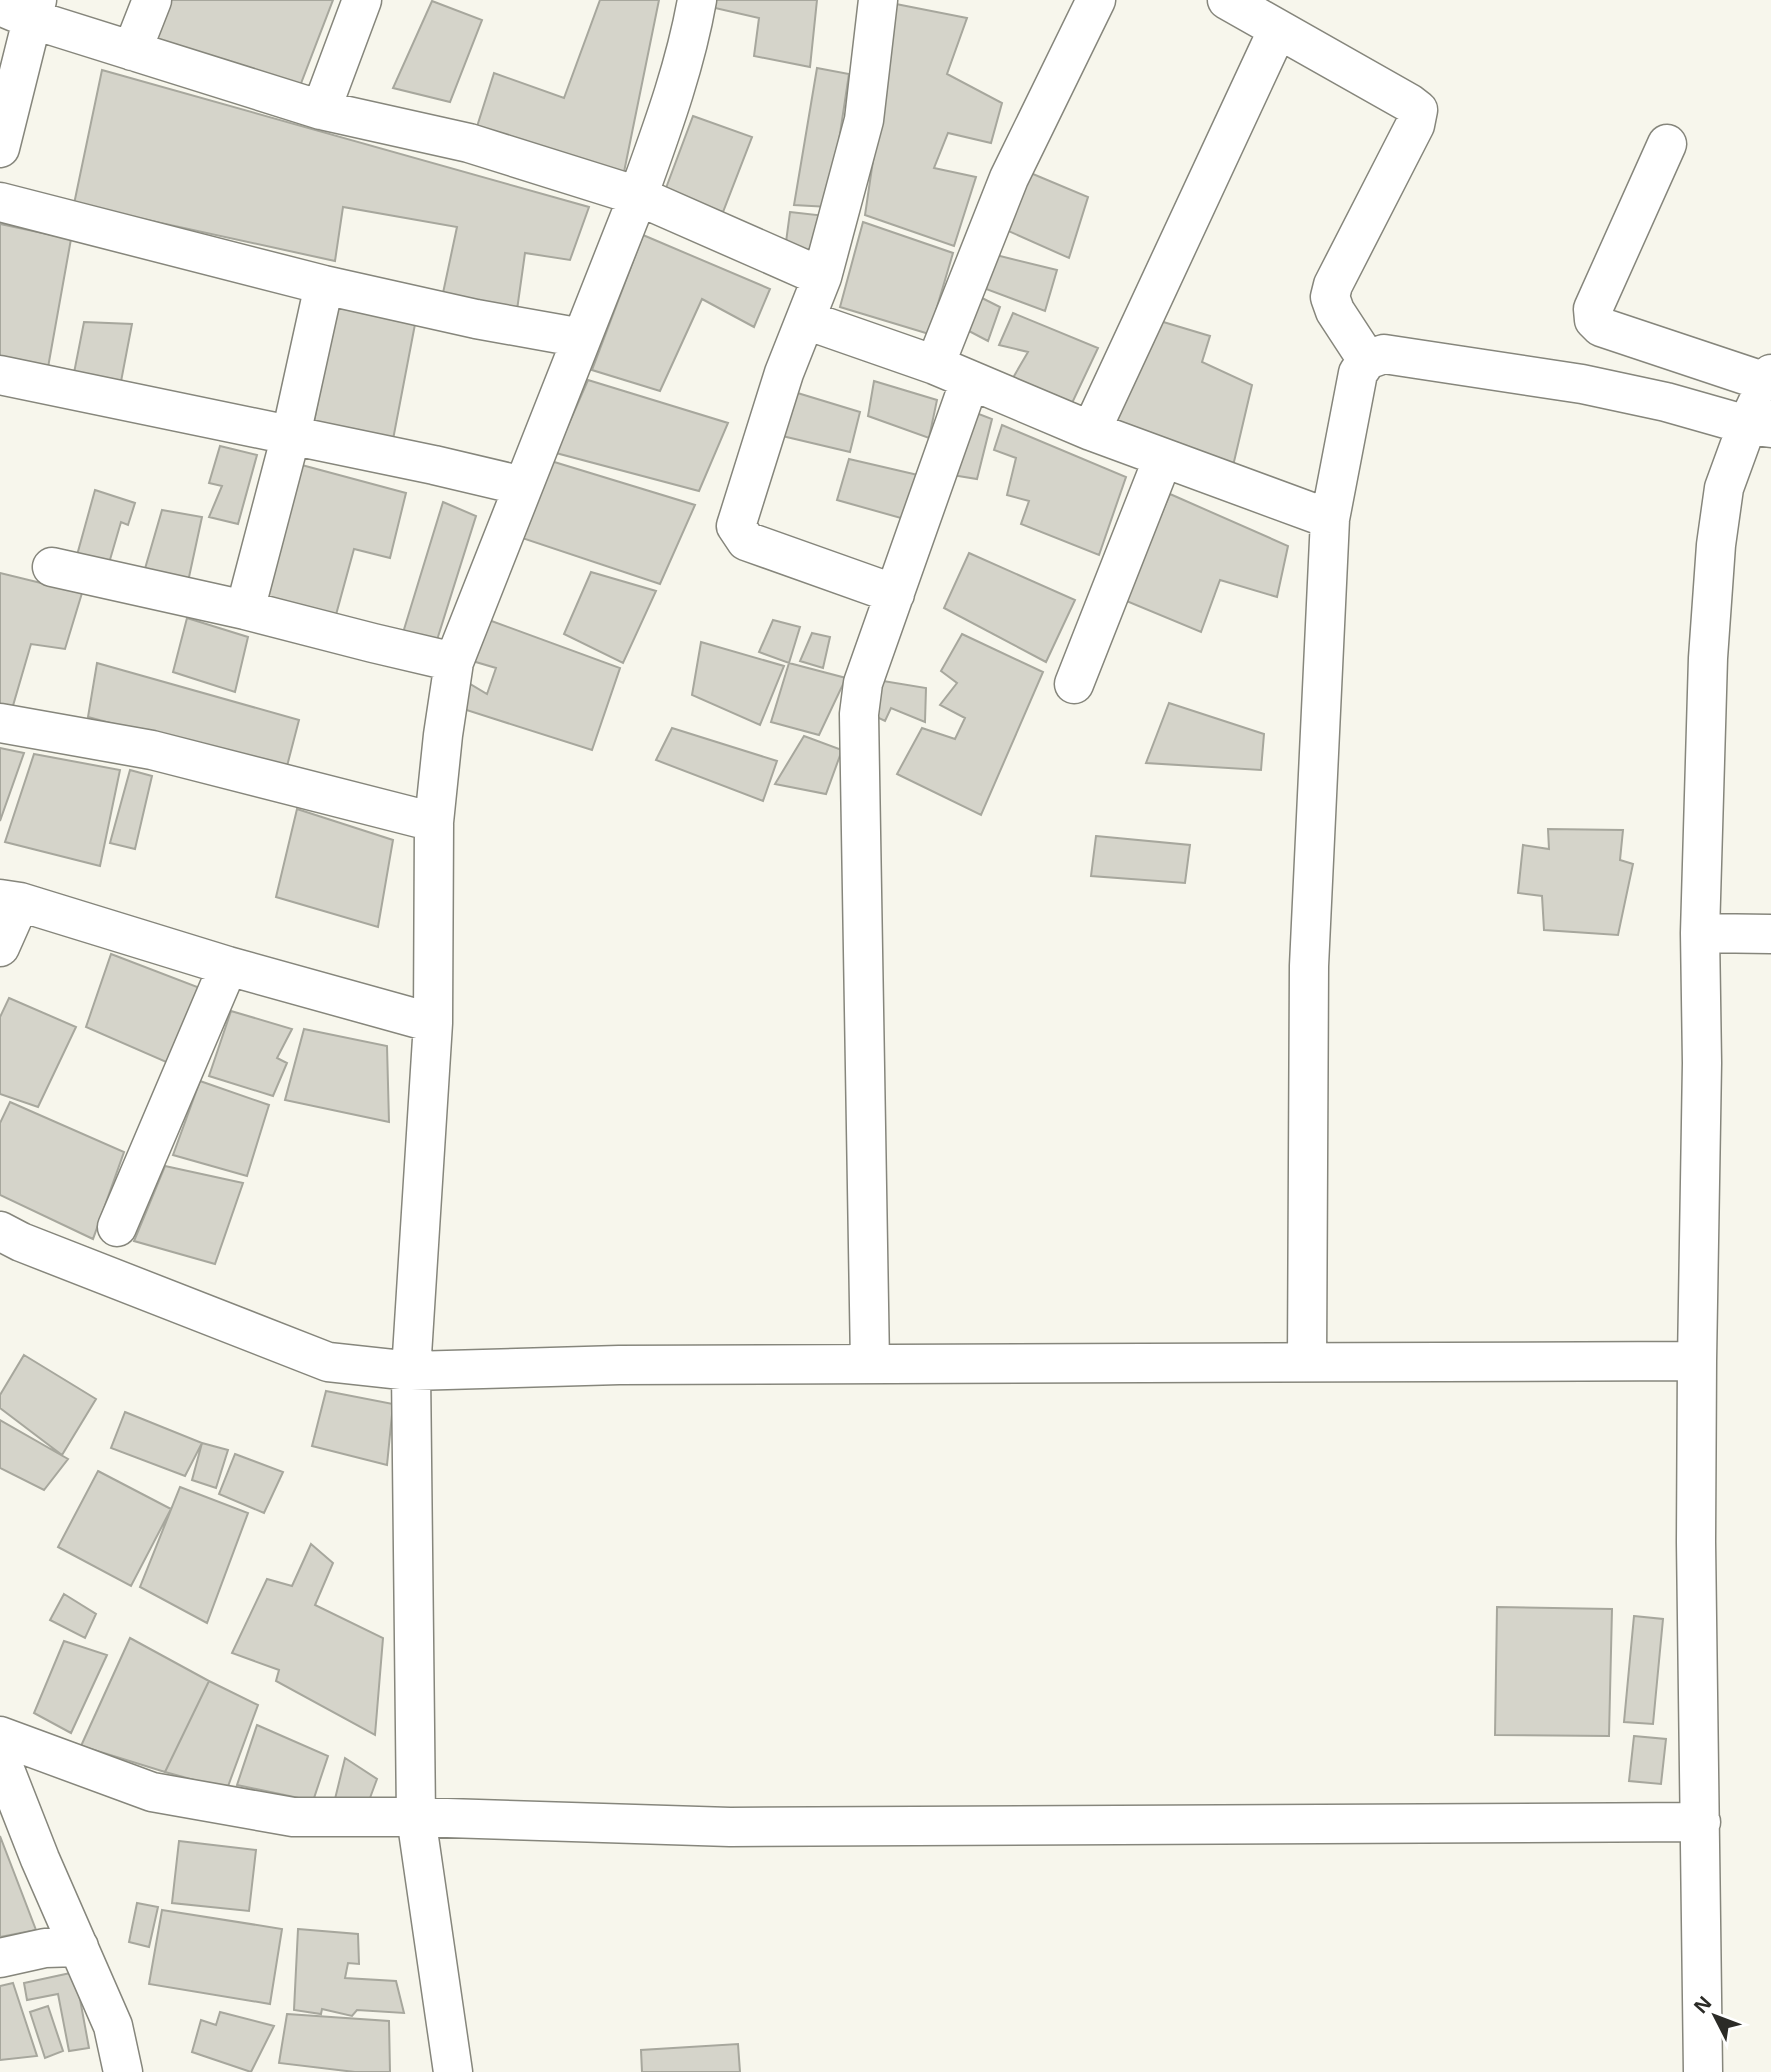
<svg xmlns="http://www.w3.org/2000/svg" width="1771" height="2072" font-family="'Open Sans',sans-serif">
	<rect width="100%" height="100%" fill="#f7f6ec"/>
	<!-- building -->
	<path fill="#d5d4ca" stroke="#a7a79d" stroke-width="2" d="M 156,0 L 333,0 L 295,99 L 139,47 Z
		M 600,0 L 659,0 L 624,172 L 474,136 L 494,73 L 564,98 Z
		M 703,0 L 817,0 L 810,67 L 754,56 L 759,18 L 702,5 Z
		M 432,1 L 482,20 L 450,102 L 393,88 Z
		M 896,4 L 967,18 L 947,74 L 1002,103 L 991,143 L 948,133 L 934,168 L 976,177 L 954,246 L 865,215 Z
		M 817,68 L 849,74 L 829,207 L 794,205 Z
		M 102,70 L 589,207 L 570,260 L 525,253 L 517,310 L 443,293 L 457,227 L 343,207 L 335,261 L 74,204 Z
		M 693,116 L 752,137 L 723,212 L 663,196 Z
		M 1021,169 L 1088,197 L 1069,258 L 995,225 Z
		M 790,212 L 826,216 L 816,260 L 784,257 Z
		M 863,222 L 953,253 L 929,334 L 840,307 Z
		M 0,224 L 71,239 L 47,373 L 0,364 Z
		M 643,235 L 770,289 L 754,327 L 702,299 L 660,391 L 592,370 Z
		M 996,255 L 1057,270 L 1045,311 L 986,289 Z
		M 980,297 L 1000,307 L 988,341 L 967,330 Z
		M 337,302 L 416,319 L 391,450 L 312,432 Z
		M 1013,313 L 1098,348 L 1065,418 L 1007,388 L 1028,352 L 999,345 Z
		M 1150,318 L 1210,336 L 1202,362 L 1252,385 L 1233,466 L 1109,429 Z
		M 84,322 L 132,324 L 119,392 L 71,388 Z
		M 588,380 L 728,423 L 699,491 L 556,453 Z
		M 874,381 L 937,400 L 929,438 L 868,416 Z
		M 791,391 L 860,412 L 850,452 L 778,435 Z
		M 971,411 L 992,419 L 977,479 L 946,474 Z
		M 1002,425 L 1126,477 L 1099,555 L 1021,524 L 1029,501 L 1007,495 L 1016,458 L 994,450 Z
		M 220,446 L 257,455 L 238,524 L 209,517 L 222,486 L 209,483 Z
		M 849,459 L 918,475 L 908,520 L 837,500 Z
		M 551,461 L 695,505 L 660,584 L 519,537 Z
		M 298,464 L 406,493 L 390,558 L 354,549 L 334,622 L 262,604 Z
		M 95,490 L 135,503 L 128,525 L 121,522 L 107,570 L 74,566 Z
		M 1170,494 L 1288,546 L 1277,597 L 1220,580 L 1201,632 L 1124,600 Z
		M 443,502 L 476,516 L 436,643 L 402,636 Z
		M 162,510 L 202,517 L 186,591 L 142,579 Z
		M 969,553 L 1075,600 L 1046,662 L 944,608 Z
		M 591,572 L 656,591 L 623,663 L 564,634 Z
		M 0,573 L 82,593 L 65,649 L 31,644 L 12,709 L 0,707 Z
		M 187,618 L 248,637 L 235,692 L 173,672 Z
		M 486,619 L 620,668 L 592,750 L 457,707 L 470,684 L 487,694 L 496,668 L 469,660 Z
		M 773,620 L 800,627 L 789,663 L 759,652 Z
		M 812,633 L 830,637 L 823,668 L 800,661 Z
		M 962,634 L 1043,672 L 981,815 L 897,774 L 922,728 L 955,739 L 965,718 L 940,705 L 957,683 L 941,671 Z
		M 701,642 L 784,666 L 760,725 L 692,695 Z
		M 97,663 L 299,720 L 286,770 L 88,717 Z
		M 789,663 L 846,678 L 819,735 L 771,722 Z
		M 871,679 L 926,688 L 925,722 L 891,708 L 885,721 L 866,712 Z
		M 1169,703 L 1264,734 L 1261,770 L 1146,763 Z
		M 672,728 L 777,761 L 763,801 L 656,760 Z
		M 804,736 L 842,750 L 826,794 L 775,784 Z
		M 0,748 L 24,753 L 0,821 Z
		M 34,754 L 120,770 L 100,866 L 5,842 Z
		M 130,770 L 152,776 L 135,849 L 110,843 Z
		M 297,809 L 393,840 L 378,927 L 276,897 Z
		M 1548,829 L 1623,830 L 1620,860 L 1633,864 L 1618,935 L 1544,930 L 1542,896 L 1518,893 L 1523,845 L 1549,849 Z
		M 1096,836 L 1190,845 L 1185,883 L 1091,876 Z
		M 111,954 L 200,988 L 173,1065 L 86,1027 Z
		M 9,998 L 76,1027 L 38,1107 L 0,1094 L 0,1017 Z
		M 231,1011 L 292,1029 L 277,1058 L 287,1063 L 273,1096 L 209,1076 Z
		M 304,1029 L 387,1046 L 389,1122 L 285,1100 Z
		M 200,1081 L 269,1105 L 247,1176 L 173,1155 Z
		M 10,1102 L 124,1152 L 93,1239 L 0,1195 L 0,1123 Z
		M 165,1166 L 243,1183 L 215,1264 L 134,1241 Z
		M 24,1355 L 96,1399 L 62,1455 L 0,1408 L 0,1395 Z
		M 326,1391 L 393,1404 L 387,1465 L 312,1446 Z
		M 125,1412 L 202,1443 L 185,1476 L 111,1448 Z
		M 0,1420 L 68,1459 L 44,1490 L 0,1468 Z
		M 202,1443 L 228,1450 L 216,1488 L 192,1480 Z
		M 235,1454 L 283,1472 L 264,1513 L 219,1494 Z
		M 98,1471 L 171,1509 L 131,1586 L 58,1547 Z
		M 180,1487 L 248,1513 L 207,1623 L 140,1587 Z
		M 311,1544 L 333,1563 L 315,1605 L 383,1638 L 375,1735 L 276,1681 L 279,1670 L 232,1653 L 267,1579 L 292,1586 Z
		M 64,1594 L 96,1614 L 85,1638 L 50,1620 Z
		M 1497,1607 L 1612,1609 L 1609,1736 L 1495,1735 Z
		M 1634,1616 L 1663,1619 L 1653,1724 L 1624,1722 Z
		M 130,1638 L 209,1681 L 165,1772 L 81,1746 Z
		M 64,1641 L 107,1655 L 71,1733 L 34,1713 Z
		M 209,1681 L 258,1705 L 227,1789 L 165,1772 Z
		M 257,1725 L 328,1756 L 313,1801 L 237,1785 Z
		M 1634,1736 L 1666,1739 L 1661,1784 L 1629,1781 Z
		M 345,1758 L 377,1779 L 367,1806 L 334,1803 Z
		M 0,1836 L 36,1930 L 0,1937 Z
		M 179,1841 L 256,1850 L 249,1911 L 172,1903 Z
		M 137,1903 L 158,1907 L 149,1947 L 129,1942 Z
		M 162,1910 L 282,1929 L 270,2004 L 149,1984 Z
		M 298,1929 L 358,1934 L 359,1964 L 348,1963 L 345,1978 L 396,1981 L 404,2013 L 357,2010 L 352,2016 L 322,2009 L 321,2014 L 294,2010 Z
		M 75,1972 L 89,2048 L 69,2051 L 58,1994 L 27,2000 L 24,1983 Z
		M 13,1983 L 37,2056 L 0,2060 L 0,1986 Z
		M 48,2006 L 63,2051 L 45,2058 L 30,2012 Z
		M 220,2012 L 274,2026 L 251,2072 L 192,2052 L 201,2020 L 216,2025 Z
		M 287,2014 L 389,2021 L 390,2072 L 355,2072 L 279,2063 Z
		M 738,2044 L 740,2072 L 642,2072 L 641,2050 Z"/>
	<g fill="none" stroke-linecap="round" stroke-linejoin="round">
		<defs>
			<path id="minor" d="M 1227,0 L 1409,103 L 1418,110 L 1415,125 L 1333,285 L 1330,297 L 1335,311 L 1367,360
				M 0,6 L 31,19 L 321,110 L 469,143 L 638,196 L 822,277 L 784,373 L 736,526 L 746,541 L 895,594
				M 132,51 L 152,0
				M 321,110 L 362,0
				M 1667,144 L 1593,309 L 1594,320 L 1601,327 L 1766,382
				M 0,148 L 37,0
				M 0,202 L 324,285 L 476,319 L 582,338
				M 822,277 L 864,120 L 878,0
				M 806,320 L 935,365 L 1091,431 L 1330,519
				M 935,365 L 1009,178 L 1096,0
				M 0,375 L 434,465 L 523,486
				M 1091,431 L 1278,29
				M 52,567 L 245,610 L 373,643 L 454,662
				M 245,610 L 291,435 L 324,285
				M 1074,684 L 1163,458
				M 0,723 L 152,750 L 434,822
				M 0,899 L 20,902 L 228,966 L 433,1023
				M 1700,933 L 1771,934
				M 0,947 L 20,902
				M 117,1227 L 228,966
				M 0,1231 L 21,1242 L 328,1362 L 411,1371 L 619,1365 L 1697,1361
				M 1307,1362 L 1309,966 L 1330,519 L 1358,373 L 1367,360 L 1384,354 L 1582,384 L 1666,402 L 1747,425 L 1771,428
				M 870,1364 L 859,714 L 863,683 L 970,380
				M 0,1736 L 152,1792 L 293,1817 L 416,1817 L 730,1827 L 1701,1822
				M 0,1757 L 40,1859 L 113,2026 L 123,2072
				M 0,1958 L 45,1948 L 79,1947
				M 453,2072 L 416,1817 L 411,1371 L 433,1023 L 434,822 L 443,735 L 454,662 L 638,196 C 661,132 685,68 697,0
				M 1703,2072 L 1696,1542 L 1697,1361 L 1702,1063 L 1700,933 L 1708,658 L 1716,545 L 1724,488 L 1747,425 L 1771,374"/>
		</defs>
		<!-- minor casing -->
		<use href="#minor" stroke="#86867c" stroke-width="41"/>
		<!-- minor -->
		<use href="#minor" stroke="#fff" stroke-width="38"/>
	</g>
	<!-- north arrow -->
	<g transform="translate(1715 2016) rotate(312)" stroke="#ffffff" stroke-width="5" paint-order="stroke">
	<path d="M0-5L12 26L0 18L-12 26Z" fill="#2b2b27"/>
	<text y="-10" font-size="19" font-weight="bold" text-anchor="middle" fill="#2b2b27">N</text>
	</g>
</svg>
